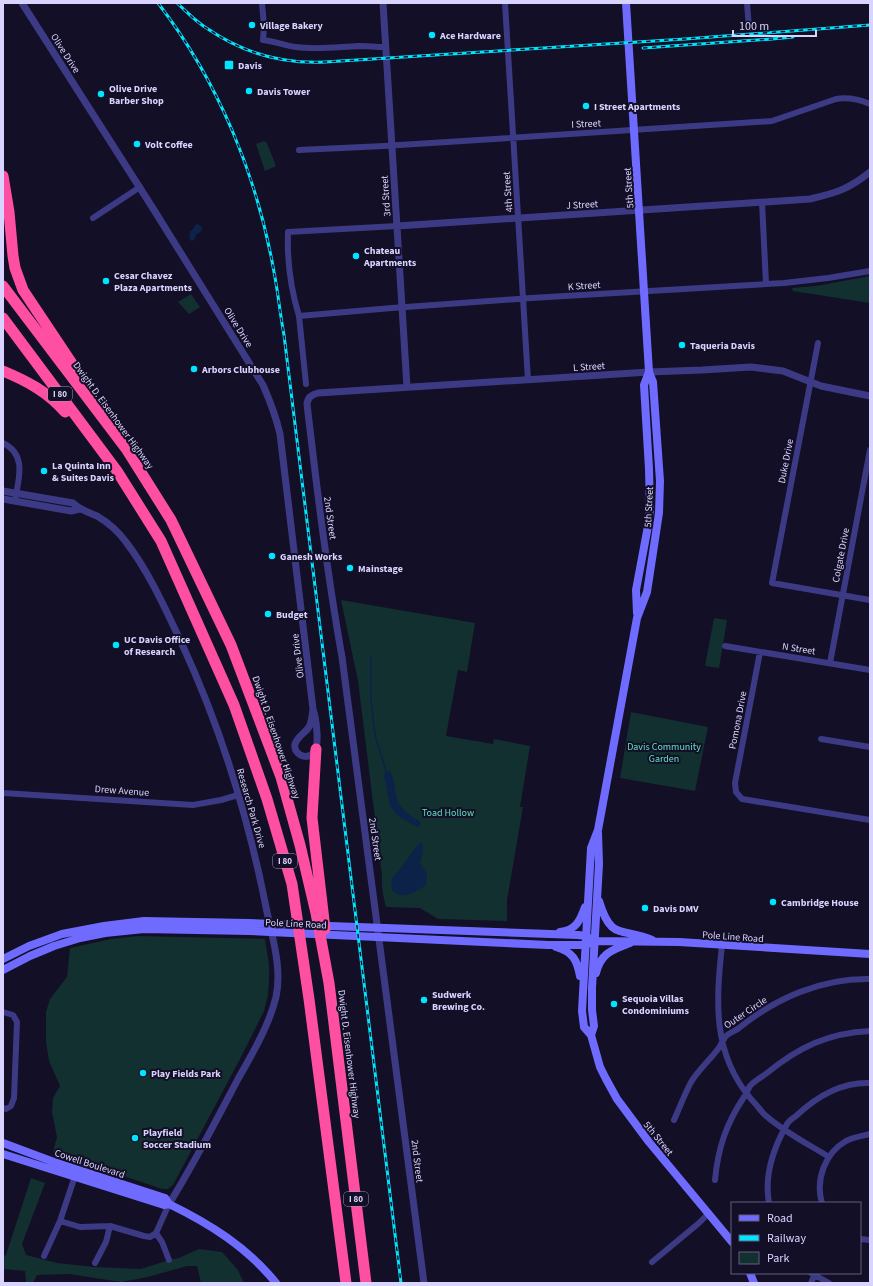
<svg xmlns="http://www.w3.org/2000/svg" width="873" height="1286" font-family="'Source Sans 3',sans-serif">
	<rect width="100%" height="100%" fill="#130f26"/>
	<!-- green -->
	<path fill="#12302f" d="M 264,141 L 267,143 L 276,166 L 265,171 L 256,144 Z
		M 870,276 L 870,303 L 793,291 L 792,288 L 816,286 Z
		M 191,294 L 200,307 L 189,314 L 178,302 Z
		M 341,600 L 475,623 L 467,672 L 458,670 L 446,736 L 493,744 L 494,739 L 530,746 L 520,807 L 523,807 L 507,900 L 507,921 L 438,919 L 420,908 L 386,907 C 383,896 381,886 382,875 L 358,681 Z
		M 714,618 L 727,620 L 719,668 L 705,666 Z
		M 631,712 L 708,727 L 695,791 L 620,778 Z
		M 138,936 L 265,939 L 269,965 L 269,980 L 268,995 L 264,1011 L 240,1059 L 173,1185 L 168,1189 L 162,1189 L 53,1152 L 57,1137 L 52,1112 L 53,1098 L 60,1086 L 49,1061 L 46,1042 L 46,1012 L 50,999 L 67,977 L 70,948 L 111,939 Z
		M 31,1178 L 45,1183 L 22,1244 L 26,1255 L 57,1263 L 94,1267 L 141,1269 L 169,1260 L 179,1258 L 199,1249 L 222,1252 L 238,1270 L 244,1283 L 201,1283 L 197,1266 L 187,1266 L 148,1277 L 121,1282 L 69,1274 L 37,1275 L 33,1283 L 26,1283 L 25,1271 L 3,1269 L 3,1256 L 6,1255 Z"/>
	<!-- water -->
	<path fill="#0c2248" d="M 198,224 L 202,227 C 202,231 201,232 197,234 L 194,240 L 191,241 L 189,238 L 190,231 L 193,229 L 195,225 Z
		M 386,771 L 390,771 C 397,782 393,798 402,808 C 406,814 414,817 420,822 L 421,824 L 419,827 L 417,827 L 398,816 L 390,806 L 384,775 Z
		M 421,842 L 423,845 L 423,851 L 420,863 L 427,874 L 426,885 C 420,889 407,897 401,895 C 398,895 395,892 392,890 L 391,879 C 403,869 409,853 421,842 Z"/>
	<g fill="none" stroke-linecap="round" stroke-linejoin="round">
		<!-- stream -->
		<path stroke="#0c2248" stroke-width="1.5" d="M 371,656 L 371,701 L 375,735 L 386,771"/>
		<!-- minor -->
		<path stroke="#3d3a85" stroke-width="6" d="M 262,3 L 264,26 L 263,40 C 275,41 285,46 296,47 C 317,50 337,47 358,46 C 367,46 376,47 386,47
			M 505,3 L 528,380
			M 747,3 L 749,28
			M 299,150 L 384,146 L 772,121 L 836,99 C 848,97 858,99 870,104
			M 762,202 L 766,284
			M 93,218 L 140,187
			M 299,316 L 392,308 L 531,298 L 784,283 L 828,278 L 870,271
			M 818,343 L 772,583 L 870,600
			M 306,384 L 299,316 C 291,290 287,259 288,232 L 397,226
			M 3,443 C 28,455 18,480 15,501
			M 725,646 L 870,670
			M 760,652 L 735,783 L 736,792 L 742,799 L 870,820
			M 830,663 L 870,450
			M 821,739 L 870,747
			M 3,793 L 193,805 L 221,800 L 238,795
			M 722,945 C 716,1001 712,1053 751,1099 C 756,1104 760,1110 765,1115 C 784,1132 808,1144 829,1157
			M 3,1012 L 13,1015 L 17,1022 L 14,1098 L 11,1106 L 6,1109 L 3,1108
			M 674,1120 C 679,1109 684,1096 690,1084 C 696,1072 710,1060 718,1049 C 721,1045 723,1040 726,1036 C 729,1033 735,1031 739,1028 C 776,998 822,978 870,979
			M 715,1180 C 718,1148 726,1124 744,1097 C 746,1094 748,1089 750,1086 C 754,1081 762,1077 767,1073 C 799,1047 828,1033 870,1031
			M 769,1203 C 764,1176 774,1147 787,1124 C 789,1121 793,1118 796,1116 C 816,1097 842,1082 870,1083
			M 822,1203 C 815,1180 825,1153 846,1141 C 854,1137 862,1136 870,1134
			M 60,1221 L 80,1227 L 110,1226 L 144,1236 L 150,1237 L 156,1233 L 169,1204
			M 156,1233 L 162,1242 L 169,1260
			M 860,1239 L 870,1240
			M 44,1256 L 60,1221 L 76,1173
			M 652,1262 L 699,1223 L 709,1213
			M 95,1263 L 106,1242 L 110,1226
			M 811,1273 L 829,1283
			M 811,1283 L 814,1276"/>
		<!-- tertiary -->
		<path stroke="#3d3a85" stroke-width="7" d="M 22,3 L 154,210 L 263,385 C 270,401 276,417 280,434 L 313,709 C 316,718 320,744 314,752 C 308,761 293,755 295,744 C 297,737 305,733 309,727 C 312,722 312,715 313,709
			M 383,3 L 407,387
			M 397,226 L 810,199 C 836,193 849,189 870,172
			M 3,491 L 73,503 C 80,510 88,512 97,516 C 109,523 118,531 126,542 C 149,572 165,608 181,642 C 221,728 249,819 267,912 C 273,940 282,969 276,997 C 269,1026 252,1054 238,1079 C 216,1121 194,1164 169,1204
			M 3,499 L 71,511 L 80,509
			M 424,1283 L 342,657 C 327,573 317,489 307,404 C 308,397 311,395 318,393 L 649,372 L 702,370 L 751,367 L 783,371 L 821,386 L 870,396"/>
		<!-- secondary -->
		<path stroke="#6f6bff" stroke-width="8" d="M 626,3 L 649,372 L 653,382 L 660,481 L 659,513 L 647,592 L 637,618 L 598,830 L 591,848 L 582,1011 L 584,1027 L 591,1035 L 600,1067 L 606,1079 L 617,1099 L 649,1142 L 732,1242
			M 637,613 L 636,590 L 648,526 L 650,509 L 649,469 L 644,385 L 649,372
			M 599,901 C 611,941 621,927 652,940
			M 560,932 C 576,930 580,921 585,907
			M 556,947 C 573,952 577,960 580,976
			M 3,959 L 29,946 L 62,934 L 104,926 L 144,921 L 248,923 L 578,935 L 586,936 L 589,938
			M 3,970 L 30,956 L 54,946 L 80,938 L 105,933 L 144,929 L 249,931 L 548,945 L 585,945 L 595,941 L 679,942 L 870,954
			M 596,973 C 601,953 612,950 630,943
			M 591,1035 L 594,1026 L 592,1010 L 592,988 L 599,864 L 598,833
			M 3,1143 L 54,1162 L 165,1198 L 169,1204 C 210,1224 247,1247 276,1283
			M 3,1154 L 164,1205 L 169,1204
			M 750,1273 L 754,1283"/>
		<!-- motorway -->
		<path stroke="#ff4fa3" stroke-width="11" d="M 3,176 L 9,212 L 13,256 L 15,268 L 23,290 L 73,365 L 76,374
			M 3,286 L 127,450 L 171,520 L 231,645 L 281,777 L 300,845 L 316,913 L 329,983 L 366,1283
			M 3,318 L 117,471 L 161,541 L 234,705 L 267,799 L 292,884 L 309,999 L 346,1283
			M 3,371 C 27,381 48,392 65,412
			M 316,749 L 312,818 L 325,929"/>
		<defs>
			<path id="rail" d="M 158,3 C 218,81 257,175 274,272 C 278,292 280,314 284,335 L 401,1283
				M 177,3 C 187,12 196,22 208,29 C 243,53 283,64 325,62 L 685,39 L 870,25
				M 643,48 L 772,39 L 793,37"/>
		</defs>
		<!-- rail casing -->
		<use href="#rail" stroke="#00e5ff" stroke-width="3"/>
		<!-- rail -->
		<use href="#rail" stroke="#130f26" stroke-width="1.5" stroke-dasharray="4.5" stroke-linecap="butt"/>
	</g>
	<!-- markers -->
	<g fill="#00e5ff" stroke="#130f26" stroke-width="1.5">
		<circle cx="252" cy="25" r="4"/>
		<circle cx="432" cy="35" r="4"/>
		<rect x="224" y="60" width="10" height="10" rx="2"/>
		<circle cx="249" cy="91" r="4"/>
		<circle cx="101" cy="94" r="4"/>
		<circle cx="586" cy="106" r="4"/>
		<circle cx="137" cy="144" r="4"/>
		<circle cx="356" cy="256" r="4"/>
		<circle cx="106" cy="281" r="4"/>
		<circle cx="682" cy="345" r="4"/>
		<circle cx="194" cy="369" r="4"/>
		<circle cx="44" cy="471" r="4"/>
		<circle cx="272" cy="556" r="4"/>
		<circle cx="350" cy="568" r="4"/>
		<circle cx="268" cy="614" r="4"/>
		<circle cx="116" cy="645" r="4"/>
		<circle cx="773" cy="902" r="4"/>
		<circle cx="645" cy="908" r="4"/>
		<circle cx="424" cy="1000" r="4"/>
		<circle cx="614" cy="1004" r="4"/>
		<circle cx="143" cy="1073" r="4"/>
		<circle cx="135" cy="1138" r="4"/>
	</g>
	<g text-anchor="middle" stroke-width="4" stroke-linejoin="round" paint-order="stroke">
		<!-- shield labels -->
		<g fill="#130f26" stroke="#9e99be" stroke-width="1">
			<rect x="48" y="387" width="24" height="14" rx="3"/>
			<rect x="273" y="854" width="24" height="14" rx="3"/>
			<rect x="344" y="1192" width="24" height="14" rx="3"/>
		</g>
		<g font-size="9" font-weight="bold" fill="#d9d4ff">
			<text x="60" y="397">I 80</text>
			<text x="285" y="864">I 80</text>
			<text x="356" y="1202">I 80</text>
		</g>
		<!-- poi labels -->
		<g font-size="10" font-weight="bold" fill="#d9d4ff" stroke="#130f26" text-anchor="start">
			<text x="260" y="29">Village Bakery</text>
			<text x="440" y="39">Ace Hardware</text>
			<text x="238" y="69">Davis</text>
			<text x="109" y="92">Olive Drive<tspan x="109" dy="12">Barber Shop</tspan></text>
			<text x="257" y="95">Davis Tower</text>
			<text x="594" y="110">I Street Apartments</text>
			<text x="145" y="148">Volt Coffee</text>
			<text x="364" y="254">Chateau<tspan x="364" dy="12">Apartments</tspan></text>
			<text x="114" y="279">Cesar Chavez<tspan x="114" dy="12">Plaza Apartments</tspan></text>
			<text x="690" y="349">Taqueria Davis</text>
			<text x="202" y="373">Arbors Clubhouse</text>
			<text x="52" y="469">La Quinta Inn<tspan x="52" dy="12">&amp; Suites Davis</tspan></text>
			<text x="280" y="560">Ganesh Works</text>
			<text x="358" y="572">Mainstage</text>
			<text x="276" y="618">Budget</text>
			<text x="124" y="643">UC Davis Office<tspan x="124" dy="12">of Research</tspan></text>
			<text x="781" y="906">Cambridge House</text>
			<text x="653" y="912">Davis DMV</text>
			<text x="432" y="998">Sudwerk<tspan x="432" dy="12">Brewing Co.</tspan></text>
			<text x="622" y="1002">Sequoia Villas<tspan x="622" dy="12">Condominiums</tspan></text>
			<text x="151" y="1077">Play Fields Park</text>
			<text x="143" y="1136">Playfield<tspan x="143" dy="12">Soccer Stadium</tspan></text>
		</g>
		<!-- street labels -->
		<g font-size="10" fill="#d9d4ff" stroke="#130f26">
			<text transform="translate(66 53) rotate(57)" y="4">Olive Drive</text>
			<text transform="translate(586 123) rotate(-3)" y="4">I Street</text>
			<text transform="translate(628 188) rotate(-94)" y="4">5th Street</text>
			<text transform="translate(507 192) rotate(-94)" y="4">4th Street</text>
			<text transform="translate(385 196) rotate(-94)" y="4">3rd Street</text>
			<text transform="translate(582 204) rotate(-3)" y="4">J Street</text>
			<text transform="translate(584 285) rotate(-4)" y="4">K Street</text>
			<text transform="translate(239 327) rotate(58)" y="4">Olive Drive</text>
			<text transform="translate(589 366) rotate(-4)" y="4">L Street</text>
			<text transform="translate(114 415) rotate(54)" y="4">Dwight D. Eisenhower Highway</text>
			<text transform="translate(785 461) rotate(-79)" y="4">Duke Drive</text>
			<text transform="translate(648 507) rotate(-87)" y="4">5th Street</text>
			<text transform="translate(331 518) rotate(82)" y="4">2nd Street</text>
			<text transform="translate(840 555) rotate(-79)" y="4">Colgate Drive</text>
			<text transform="translate(799 648) rotate(9)" y="4">N Street</text>
			<text transform="translate(297 656) rotate(-97)" y="4">Olive Drive</text>
			<text transform="translate(737 720) rotate(-79)" y="4">Pomona Drive</text>
			<text transform="translate(277 737) rotate(71)" y="4">Dwight D. Eisenhower Highway</text>
			<text transform="translate(122 790) rotate(4)" y="4">Drew Avenue</text>
			<text transform="translate(252 808) rotate(74)" y="4">Research Park Drive</text>
			<text transform="translate(376 839) rotate(82)" y="4">2nd Street</text>
			<text transform="translate(296 923) rotate(3)" y="4">Pole Line Road</text>
			<text transform="translate(733 936) rotate(4)" y="4">Pole Line Road</text>
			<text transform="translate(745 1012) rotate(-34)" y="4">Outer Circle</text>
			<text transform="translate(350 1054) rotate(83)" y="4">Dwight D. Eisenhower Highway</text>
			<text transform="translate(659 1138) rotate(51)" y="4">5th Street</text>
			<text transform="translate(418 1161) rotate(83)" y="4">2nd Street</text>
			<text transform="translate(90 1163) rotate(18)" y="4">Cowell Boulevard</text>
		</g>
		<!-- park labels -->
		<g font-size="10" fill="#5fe0c0" stroke="#130f26">
			<text x="664" y="750">Davis Community<tspan x="664" dy="12">Garden</tspan></text>
			<text x="448" y="816">Toad Hollow</text>
		</g>
	</g>
	<!-- border -->
	<rect width="873" height="1286" fill="none" stroke="#d9d4ff" stroke-width="8"/>
	<!-- legend -->
	<rect x="731" y="1202" width="130" height="72" fill="#130f26" stroke="#625e7d"/>
	<rect x="739" y="1215" width="20" height="6" fill="#6f6bff" stroke="#625e7d"/>
	<text x="767" y="1222" font-size="12" fill="#d9d4ff">Road</text>
	<rect x="739" y="1235" width="20" height="6" fill="#00e5ff" stroke="#625e7d"/>
	<text x="767" y="1242" font-size="12" fill="#d9d4ff">Railway</text>
	<rect x="739" y="1252" width="20" height="12" fill="#12302f" stroke="#625e7d"/>
	<text x="767" y="1262" font-size="12" fill="#d9d4ff">Park</text>
	<!-- scale -->
	<path d="M733 30v6h83v-6" fill="none" stroke="#d9d4ff" stroke-width="2"/>
	<text x="739" y="30" font-size="12" fill="#d9d4ff" stroke="#130f26" stroke-width="3" paint-order="stroke">100 m</text>
</svg>
